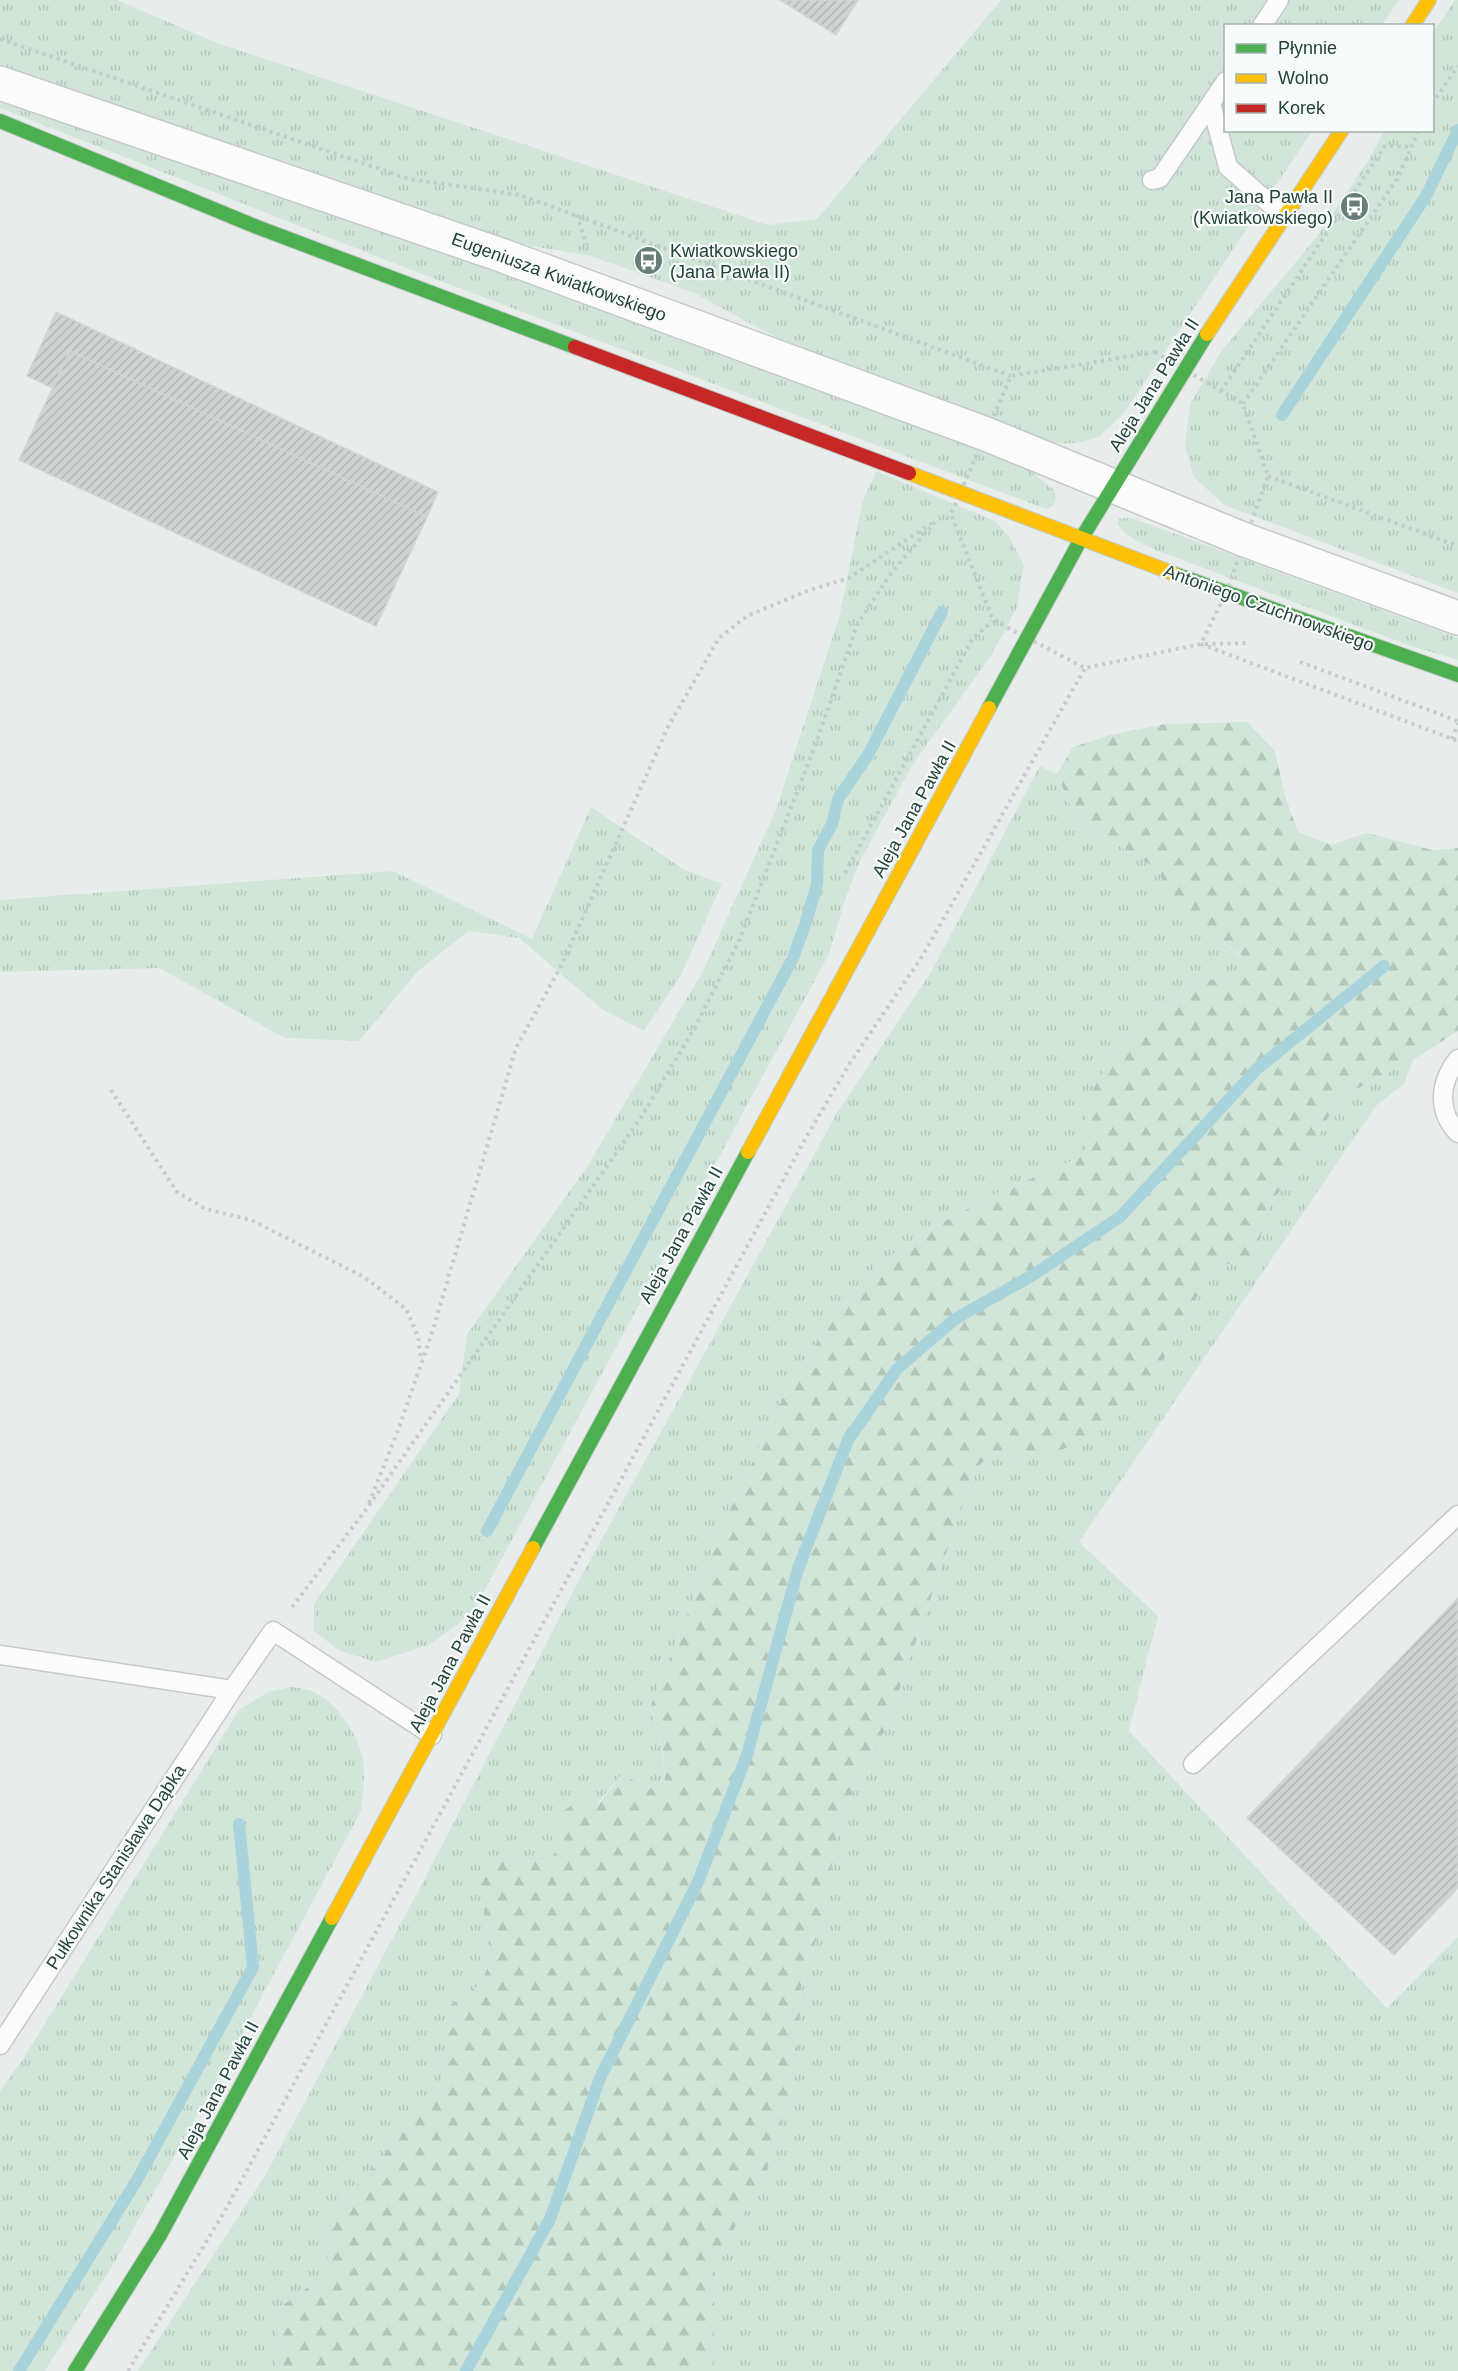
<svg xmlns="http://www.w3.org/2000/svg" width="1458" height="2371" font-family="Helvetica,sans-serif">
	<defs>
		<pattern id="grass-tufts" width="24" height="20" patternUnits="userSpaceOnUse" patternTransform="scale(1.5)"><rect width="24" height="20" fill="#d1e6d8"/><path d="M3 7l-1-3M5 7V3M7 7l1-3M15 17l-1-3M17 17v-4M19 17l1-3" fill="none" stroke="#b3c6ba"/></pattern>
		<pattern id="forest-firs" width="22" height="20" patternUnits="userSpaceOnUse" patternTransform="scale(1.5)"><rect width="22" height="20" fill="#d1e6d8"/><path d="M5 1l3.5 6h-7zM16 11l3.5 6h-7z" fill="#b3c6ba"/></pattern>
		<pattern id="building-hatch" width="6" height="6" patternUnits="userSpaceOnUse" patternTransform="scale(1.5)"><rect width="6" height="6" fill="#cfd4d2"/><path d="M-1 1l2-2M0 6l6-6M5 7l2-2" fill="none" stroke="#b2b7b5"/></pattern>
	</defs>
	<rect width="100%" height="100%" fill="#e8edeb"/>
	<!-- grass -->
	<path fill="url(#grass-tufts)" d="M 0,0 L 117,0 L 217,43 L 768,225 L 817,219 L 1001,0 L 1399,0 L 1382,25 L 1226,26 L 1226,130 L 1312,131 L 1124,413 L 1100,436 L 1079,443 L 1048,444 L 800,350 L 694,293 L 591,256 L 520,244 L 0,70 Z
		M 1455,0 L 1458,0 L 1458,593 L 1224,505 L 1194,477 L 1185,446 L 1190,404 L 1222,350 L 1316,238 L 1367,163 L 1384,131 L 1432,130 L 1433,33 Z
		M 0,94 L 331,207 L 1019,462 L 1054,490 L 1056,499 L 1053,506 L 1046,509 L 414,271 L 0,108 Z
		M 876,471 L 995,521 L 1009,536 L 1024,565 L 1017,607 L 1007,627 L 990,657 L 913,764 L 861,859 L 846,897 L 829,954 L 475,1608 L 458,1624 L 429,1645 L 376,1662 L 340,1651 L 314,1631 L 314,1604 L 459,1394 L 467,1334 L 587,1167 L 703,971 L 776,810 L 840,614 L 862,503 Z
		M 1124,518 L 1132,518 L 1458,638 L 1458,660 L 1405,644 L 1156,550 C 1142,543 1125,537 1117,524 L 1119,519 Z
		M 1040,766 L 1057,774 L 1076,819 L 1159,870 L 1165,892 L 1210,932 L 1242,957 L 1231,981 L 1191,978 L 1174,1001 L 1115,1050 L 1088,1101 L 1086,1155 L 1002,1191 L 937,1225 L 877,1264 L 830,1322 L 779,1405 L 721,1530 L 650,1708 C 661,1740 667,1762 663,1797 L 648,1786 L 621,1775 L 548,1862 L 506,1859 L 485,1923 L 495,1949 L 481,1984 L 450,2005 L 442,2082 L 371,2171 L 324,2220 L 329,2272 L 279,2308 L 275,2371 L 138,2371 L 266,2174 L 423,1882 L 577,1584 L 837,1113 L 931,972 Z
		M 591,807 L 683,869 L 722,884 L 681,975 L 644,1031 L 602,1009 L 519,938 L 469,931 L 418,971 L 359,1041 L 285,1038 L 159,968 L 0,972 L 0,900 L 393,871 L 532,939 Z
		M 1413,1060 L 1404,1084 L 1376,1106 L 1079,1542 L 1158,1616 L 1129,1731 L 1387,2008 L 1458,1937 L 1458,2371 L 713,2371 L 715,2260 L 764,2179 L 797,2068 L 801,1988 L 824,1914 L 840,1817 L 887,1726 L 975,1469 L 994,1453 L 1030,1458 L 1158,1372 L 1185,1314 L 1218,1268 L 1256,1254 L 1270,1204 L 1307,1156 L 1339,1098 Z
		M 291,1687 C 299,1688 308,1689 314,1692 C 338,1704 355,1730 362,1755 C 366,1772 363,1794 361,1811 L 227,2062 L 116,2260 L 46,2369 L 45,2371 L 0,2371 L 0,2091 L 23,2059 L 239,1710 L 268,1692 Z"/>
	<!-- forest -->
	<path fill="url(#forest-firs)" d="M 1247,722 L 1275,751 L 1285,796 L 1298,832 L 1331,845 L 1367,833 L 1432,850 L 1458,848 L 1458,1031 L 1413,1060 L 1339,1098 L 1307,1156 L 1270,1204 L 1256,1254 L 1218,1268 L 1185,1314 L 1158,1372 L 1118,1416 L 1070,1447 L 1030,1458 L 994,1453 L 975,1469 L 887,1726 L 840,1817 L 824,1914 L 801,1988 L 797,2068 L 764,2179 L 715,2260 L 713,2371 L 275,2371 L 279,2308 L 329,2272 L 324,2220 L 371,2171 L 442,2082 L 450,2005 L 481,1984 L 495,1949 L 485,1923 L 480,1873 L 506,1859 L 548,1862 L 564,1840 L 556,1816 L 580,1800 L 599,1804 L 621,1775 L 648,1786 L 663,1796 C 668,1762 661,1740 650,1708 L 721,1530 L 779,1405 L 830,1322 L 877,1264 L 937,1225 L 1002,1191 L 1086,1155 L 1087,1101 L 1115,1050 L 1174,1001 L 1191,978 L 1231,981 L 1242,956 L 1210,932 L 1165,892 L 1159,870 L 1076,819 L 1057,774 L 1073,747 L 1110,735 L 1165,724 Z"/>
	<g fill="none" stroke-linecap="round" stroke-linejoin="round">
		<!-- stream -->
		<path stroke="#a9d4db" stroke-width="12" d="M 1282,415 L 1426,196 L 1458,130
			M 487,1531 L 793,958 L 806,922 L 817,884 L 818,850 L 832,824 L 838,799 L 868,755 L 942,612
			M 19,2371 L 137,2180 L 253,1967 L 239,1824
			M 466,2371 L 550,2219 L 600,2078 L 698,1882 L 747,1755 L 798,1569 L 848,1440 L 897,1369 L 955,1319 L 1033,1275 L 1120,1217 L 1257,1069 L 1384,966"/>
	</g>
	<!-- building -->
	<path fill="url(#building-hatch)" stroke="#d1d6d4" stroke-width="1.5" d="M 780,0 L 858,0 L 836,35 Z
		M 56,312 L 438,492 L 427,517 L 70,351 L 53,388 L 27,376 Z
		M 70,351 L 427,517 L 376,626 L 19,460 Z
		M 1458,1598 L 1458,1888 L 1394,1955 L 1247,1818 Z"/>
	<g fill="none" stroke-linecap="round" stroke-linejoin="round">
		<defs>
			<path id="lane" d="M 1262,26 L 1279,0
				M 1211,103 L 1228,167 L 1284,216
				M 1152,180 L 1160,178 L 1226,81
				M 1458,1059 C 1440,1082 1436,1110 1458,1133
				M 0,1655 L 232,1690
				M 1193,1764 L 1458,1515
				M 0,2045 L 232,1690 L 273,1631 L 432,1735"/>
			<path id="street" d="M 0,83 L 501,255 L 986,434 L 1245,540 L 1458,618"/>
			<path id="fast" d="M 0,121 L 257,227 L 575,347
				M 1175,574 L 1458,675
				M 989,708 L 1081,539 L 1207,334
				M 533,1548 L 748,1152
				M 75,2371 L 160,2235 L 332,1918"/>
			<path id="slow" d="M 1412,26 L 1429,0
				M 1207,334 L 1342,130
				M 909,473 L 1175,574
				M 748,1152 L 989,708
				M 332,1918 L 533,1548"/>
			<path id="jam" d="M 575,347 L 909,473"/>
		</defs>
		<!-- lane casing -->
		<use href="#lane" stroke="#c5cac8" stroke-width="21"/>
		<!-- street casing -->
		<use href="#street" stroke="#c5cac8" stroke-width="36"/>
		<!-- fast casing -->
		<use href="#fast" stroke="#c3cbc8" stroke-width="16"/>
		<!-- slow casing -->
		<use href="#slow" stroke="#c3cbc8" stroke-width="16"/>
		<!-- jam casing -->
		<use href="#jam" stroke="#c3cbc8" stroke-width="16"/>
		<!-- path -->
		<path stroke="#c3ccca" stroke-width="4" stroke-dasharray="3 4.5" stroke-linecap="butt" d="M 0,39 L 409,179 L 520,195 L 1011,376
			M 1432,104 L 1458,66
			M 577,215 L 587,245
			M 1155,352 L 1243,404 L 1268,476 L 1226,593 L 1201,644 L 1085,668 L 993,620 L 951,514 L 1011,376 Z
			M 1221,391 L 1385,146 L 1412,147
			M 1243,404 L 1397,179 L 1419,130
			M 1268,476 L 1458,546
			M 1201,644 L 1458,741
			M 1205,644 L 1248,643
			M 1300,662 L 1458,721
			M 1452,739 L 1458,723
			M 845,873 L 973,638 L 993,621
			M 111,1090 L 177,1192 L 206,1209 L 251,1220 L 364,1277 L 406,1309 L 418,1336 L 421,1360
			M 369,1503 L 397,1433 L 432,1333 L 516,1048 L 562,964 L 668,727 L 719,638 L 747,616 L 807,591 L 849,578 L 932,523
			M 292,1607 L 365,1511 L 640,1119 L 694,1029 L 740,939 L 816,743 L 857,625 L 891,573 L 935,522
			M 128,2371 L 226,2209 L 808,1134 L 850,1063 L 923,955 L 1085,668"/>
		<!-- lane -->
		<use href="#lane" stroke="#fcfcfc" stroke-width="18"/>
		<!-- street -->
		<use href="#street" stroke="#fcfcfc" stroke-width="33"/>
		<!-- fast -->
		<use href="#fast" stroke="#4caf50" stroke-width="14"/>
		<!-- slow -->
		<use href="#slow" stroke="#ffc107" stroke-width="14"/>
		<!-- jam -->
		<use href="#jam" stroke="#c62828" stroke-width="14"/>
	</g>
	<!-- icons -->
	<defs>
		<symbol id="bus-disc" viewBox="-11 -11 22 22"><circle r="9.5" fill="#697e78" stroke="#f7fbf9"/><path d="M-5-6H5V4H4V6H2V4H-2V6H-4V4H-5ZM-3.5-4V0h7V-4ZM-3.5 1.2v1.5H-2V1.2ZM2 1.2v1.5H3.5V1.2Z" fill="#fff"/></symbol>
	</defs>
	<g fill-rule="evenodd">
		<use href="#bus-disc" x="1338" y="190" width="33" height="33"/>
		<use href="#bus-disc" x="632" y="244" width="33" height="33"/>
	</g>
	<g text-anchor="middle" stroke-width="4.5" stroke-linejoin="round" paint-order="stroke">
		<!-- poi labels -->
		<g font-size="18" fill="#24423a" stroke="#f7fbf9" text-anchor="end">
			<text x="1333" y="203">Jana Pawła II<tspan x="1333" dy="21">(Kwiatkowskiego)</tspan></text>
			<text x="670" y="257" text-anchor="start">Kwiatkowskiego<tspan x="670" dy="21">(Jana Pawła II)</tspan></text>
		</g>
		<!-- street labels -->
		<g font-size="18" fill="#24423a" stroke="#f7fbf9">
			<text transform="translate(559 277) rotate(20)" y="6">Eugeniusza Kwiatkowskiego</text>
			<text transform="translate(1154 385) rotate(-58)" y="6">Aleja Jana Pawła II</text>
			<text transform="translate(1269 608) rotate(20)" y="6">Antoniego Czuchnowskiego</text>
			<text transform="translate(914 809) rotate(-61)" y="6">Aleja Jana Pawła II</text>
			<text transform="translate(681 1235) rotate(-61)" y="6">Aleja Jana Pawła II</text>
			<text transform="translate(450 1663) rotate(-62)" y="6">Aleja Jana Pawła II</text>
			<text transform="translate(116 1867) rotate(-57)" y="6">Pułkownika Stanisława Dąbka</text>
			<text transform="translate(218 2090) rotate(-62)" y="6">Aleja Jana Pawła II</text>
		</g>
	</g>
	<!-- legend -->
	<rect x="1224" y="24" width="210" height="108" fill="#f7fbf9" stroke="#a3b1ad" stroke-width="1.5"/>
	<rect x="1236" y="44" width="30" height="9" fill="#4caf50" stroke="#a3b1ad" stroke-width="1.5"/>
	<text x="1278" y="54" font-size="18" fill="#24423a">Płynnie</text>
	<rect x="1236" y="74" width="30" height="9" fill="#ffc107" stroke="#a3b1ad" stroke-width="1.5"/>
	<text x="1278" y="84" font-size="18" fill="#24423a">Wolno</text>
	<rect x="1236" y="104" width="30" height="9" fill="#c62828" stroke="#a3b1ad" stroke-width="1.5"/>
	<text x="1278" y="114" font-size="18" fill="#24423a">Korek</text>
</svg>
